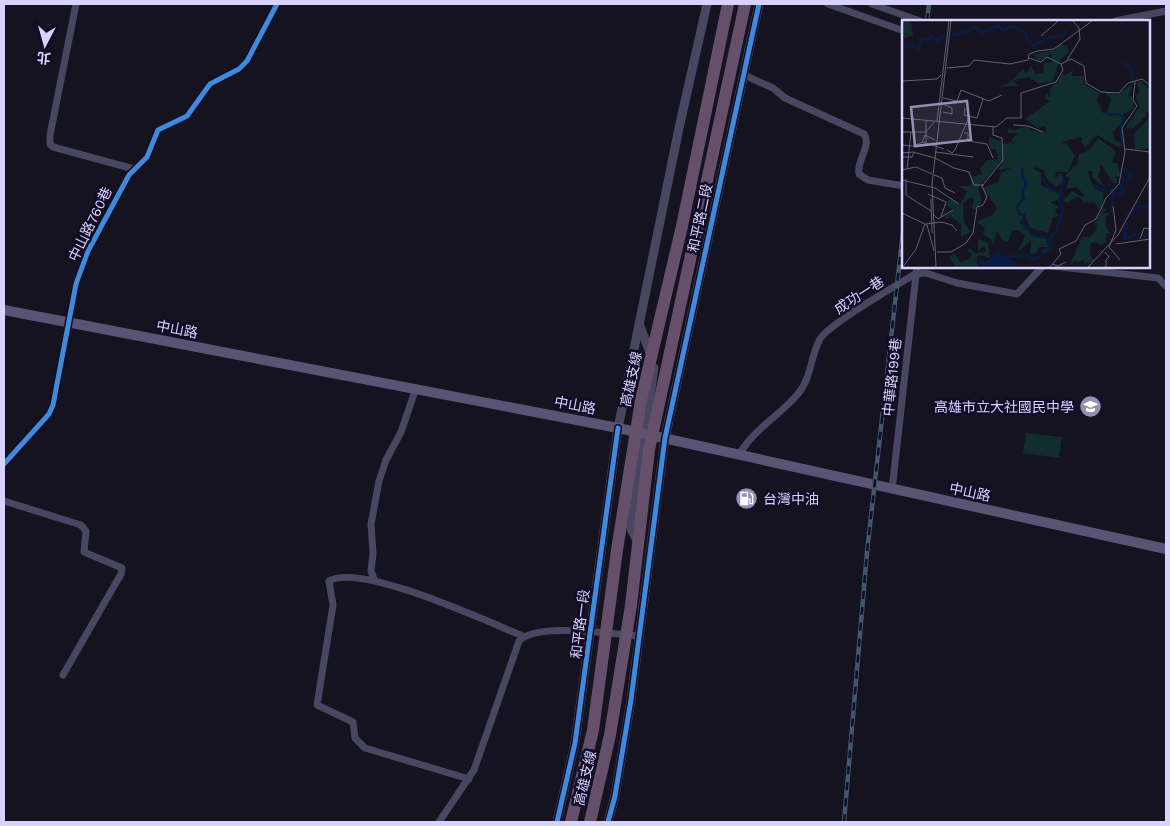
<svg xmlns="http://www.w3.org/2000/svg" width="1170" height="826" font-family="'Work Sans','Noto Sans TC',sans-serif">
	<rect width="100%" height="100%" fill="#161320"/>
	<!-- green -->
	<path fill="#112d2e" d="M 1026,433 L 1062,437 L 1059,458 L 1023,453 Z"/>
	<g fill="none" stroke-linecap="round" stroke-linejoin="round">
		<!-- minor -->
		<path stroke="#484761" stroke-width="7" d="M 76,4 L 50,135 L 50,144 L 53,147 L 134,169
			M 828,4 L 904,31
			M 872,4 L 920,21
			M 1115,21 L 1166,11
			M 744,75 L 773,88 L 785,98 L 864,134 C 872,146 856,161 859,174 L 868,180 L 904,186
			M 1052,266 L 1158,278 L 1166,286
			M 739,455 C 753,430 779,416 797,395 C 812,378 810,357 820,339 C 830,323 896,286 915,274 L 926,273 L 957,283 L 1017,294 L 1043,266
			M 4,464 L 49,414 L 53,405 L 76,284 L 88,251 L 129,175 L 147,157 L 158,130 L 187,116 L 210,84 L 239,69 L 247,61 L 277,4
			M 892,490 L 917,266
			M 4,501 L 81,525 L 86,531 L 84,552 L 122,568 L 121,574 L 63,675
			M 375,581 L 371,571 L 373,553 L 371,524 L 379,481 L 386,460 L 401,432 L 416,388
			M 469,779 L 365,748 L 355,738 L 353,722 L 317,705 L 333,605 L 329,581 C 360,562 488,622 523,636
			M 439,822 L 474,770 L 519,641 C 535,622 614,634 639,636"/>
		<!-- tertiary -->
		<path stroke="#484761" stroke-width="9" d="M 640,326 L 651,356
			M 638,542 L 631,529 L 654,368
			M 557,822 L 575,743 L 618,428 L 679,128 L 707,4
			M 608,822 L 615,796 L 631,700 L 665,438 L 759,4"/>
		<!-- secondary -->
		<path stroke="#575474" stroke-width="10" d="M 4,310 L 618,428 L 1166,549"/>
		<defs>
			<path id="rail" d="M 927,21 L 929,4
				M 844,822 L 867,552 L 904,223"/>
		</defs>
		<!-- rail casing -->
		<use href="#rail" stroke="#41586b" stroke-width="4.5"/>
		<!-- rail -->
		<use href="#rail" stroke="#120d26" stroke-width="2.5" stroke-dasharray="8" stroke-linecap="butt"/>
		<!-- motorway-bridge -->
		<path stroke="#664f6a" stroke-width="12" d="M 571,822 L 593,730 L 617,550 L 641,400 L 682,226 L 728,4
			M 590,822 L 610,735 L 631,605 L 649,450 L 745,4"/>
		<defs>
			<path id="cycleway" d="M 4,464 L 49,414 L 53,405 L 76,284 L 88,251 L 129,175 L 147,157 L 158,130 L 187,116 L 210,84 L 239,69 L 247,61 L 277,4
				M 557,822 L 575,743 L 618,428
				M 608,822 L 615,796 L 631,700 L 665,438 L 759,4"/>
		</defs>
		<!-- cycleway casing -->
		<use href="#cycleway" stroke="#120d26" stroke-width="8"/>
		<!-- cycleway -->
		<use href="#cycleway" stroke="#408adc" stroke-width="5"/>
	</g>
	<!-- icons -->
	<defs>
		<symbol id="school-disc" viewBox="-11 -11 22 22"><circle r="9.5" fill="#948fb1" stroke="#120d26"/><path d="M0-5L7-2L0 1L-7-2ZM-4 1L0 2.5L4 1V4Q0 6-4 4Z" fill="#fff"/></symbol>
		<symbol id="fuel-disc" viewBox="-11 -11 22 22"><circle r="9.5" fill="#948fb1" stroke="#120d26"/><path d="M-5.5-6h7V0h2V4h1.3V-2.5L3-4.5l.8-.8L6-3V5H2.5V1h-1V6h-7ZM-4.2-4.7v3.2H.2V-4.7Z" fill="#fff"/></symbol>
	</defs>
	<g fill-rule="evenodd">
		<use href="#school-disc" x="1078" y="394" width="25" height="25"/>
		<use href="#fuel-disc" x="734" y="486" width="25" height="25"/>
	</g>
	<g text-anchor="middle" stroke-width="5" stroke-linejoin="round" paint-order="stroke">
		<!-- street labels -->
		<g font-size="14" fill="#d8d2ff" stroke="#120d26">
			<text transform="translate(700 218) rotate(-78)" y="5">和平路二段</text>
			<text transform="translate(90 224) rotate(-64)" y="5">中山路760巷</text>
			<text transform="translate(859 295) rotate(-33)" y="5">成功一巷</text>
			<text transform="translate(177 329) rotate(11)" y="5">中山路</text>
			<text transform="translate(892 377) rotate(-84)" y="5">中華路199巷</text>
			<text transform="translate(631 379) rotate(-78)" y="5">高雄支線</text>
			<text transform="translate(575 405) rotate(11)" y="5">中山路</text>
			<text transform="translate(970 492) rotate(12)" y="5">中山路</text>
			<text transform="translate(580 624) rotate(-83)" y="5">和平路一段</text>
			<text transform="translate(585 778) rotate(-77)" y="5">高雄支線</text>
		</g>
		<!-- poi labels -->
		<g font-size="14" fill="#d8d2ff" stroke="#120d26" text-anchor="end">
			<text x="1074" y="412">高雄市立大社國民中學</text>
			<text x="763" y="504" text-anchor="start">台灣中油</text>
		</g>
	</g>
	<!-- overview -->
	<g transform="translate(902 20)">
		<rect width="248" height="248" fill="#161320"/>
		<path d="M 1,1 L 9,1 L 11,16 L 2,18 ZM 158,24 L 165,26 L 167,31 L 158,41 L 150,62 L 136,64 L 127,57 L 111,60 L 116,66 L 96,67 L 108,62 L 121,49 L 124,54 L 129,46 L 134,54 L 141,53 L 142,43 L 151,42 L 149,34 L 137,41 L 131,35 L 153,30 ZM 171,50 L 170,56 L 182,56 L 181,64 L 197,73 L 195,81 L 201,93 L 205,93 L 209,79 L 203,72 L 216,75 L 231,63 L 226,77 L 230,76 L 232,88 L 221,95 L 220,102 L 211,112 L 213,121 L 219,122 L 220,126 L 216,127 L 195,115 L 184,127 L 179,123 L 180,117 L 159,122 L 165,124 L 173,136 L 166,152 L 154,152 L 153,158 L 159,154 L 163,162 L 153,167 L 144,158 L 142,150 L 134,147 L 132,149 L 139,153 L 139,165 L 158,175 L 156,180 L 148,182 L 156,187 L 153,191 L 156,196 L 151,198 L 146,213 L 128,208 L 122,193 L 118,203 L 130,215 L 145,218 L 146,231 L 140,237 L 141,230 L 146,227 L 137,227 L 135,232 L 128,235 L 129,220 L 116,232 L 123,215 L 116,210 L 110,211 L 106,222 L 100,220 L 95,211 L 91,225 L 89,219 L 81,214 L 83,209 L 75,202 L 92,194 L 95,188 L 81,168 L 96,162 L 99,153 L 109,148 L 96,150 L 100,143 L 100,124 L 111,122 L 109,119 L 117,113 L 105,113 L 107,108 L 112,110 L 126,106 L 128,110 L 144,112 L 144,106 L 135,108 L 123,99 L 148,81 L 143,79 L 144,74 L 148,76 L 148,68 L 156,62 L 160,53 L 162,56 ZM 239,61 L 247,69 L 247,92 L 243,92 L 244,96 L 231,108 L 223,109 L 238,86 L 234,78 L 237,72 L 235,63 ZM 247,98 L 247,128 L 233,130 L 232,114 ZM 87,117 L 99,121 L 100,141 L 76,167 L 80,182 L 74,190 L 70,189 L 72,179 L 67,178 L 61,184 L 62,202 L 69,212 L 59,217 L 59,204 L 49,197 L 44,199 L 43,197 L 52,190 L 43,185 L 48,179 L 58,185 L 65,171 L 56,166 L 69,166 L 68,157 L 80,154 L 78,148 L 86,140 L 96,139 L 94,129 L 89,129 L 87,124 ZM 196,118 L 214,131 L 210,143 L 215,143 L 217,149 L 218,156 L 212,157 L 215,158 L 215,163 L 211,163 L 199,144 L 196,157 L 203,168 L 191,158 L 190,151 L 185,151 L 192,168 L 202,173 L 200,187 L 197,189 L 192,182 L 183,183 L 176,177 L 164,183 L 161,181 L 170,171 L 180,177 L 183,175 L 174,167 L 164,169 L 168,158 L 163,156 L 176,142 L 177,134 L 188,129 ZM 201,188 L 204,190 L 200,193 L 208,193 L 204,197 L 204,207 L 208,213 L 204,214 L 204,222 L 200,225 L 189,222 L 188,236 L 192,241 L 182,244 L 182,239 L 176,243 L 173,240 L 167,247 L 180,217 L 188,217 L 194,210 L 195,205 L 192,204 ZM 76,219 L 86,223 L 88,238 L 78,235 L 75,237 L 75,247 L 54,247 L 47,237 L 53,233 L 58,242 L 68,239 L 69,234 L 65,230 L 68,228 L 73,233 L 84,232 L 82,226 L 76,231 Z" fill="#112d2e"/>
		<path d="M 95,232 L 115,243 L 111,247 L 75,246 L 77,237 L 83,242 Z" fill="#081c43"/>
		<path fill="none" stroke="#081c43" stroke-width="2.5" d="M 49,15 L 67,11 L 72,6 L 80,13 L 96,6 L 102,11 L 109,6 L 123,12 L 126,21 L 132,25 L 148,17 L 162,15 L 164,10M 0,29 L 11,25 L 17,29 L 19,19 L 27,20 L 28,14 L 35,21 L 45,14M 221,42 L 228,47 L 231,60M 203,92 L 208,95 L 217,94 L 223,99M 220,124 L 218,107 L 225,99M 121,148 L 120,155 L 124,164 L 120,173 L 122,178 L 115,187 L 117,194 L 122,195 L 120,204 L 127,208 L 129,215 L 146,218M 140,158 L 147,169 L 158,173M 220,160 L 226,159 L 229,155 L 221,149M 192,165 L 203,171 L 211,170M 210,192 L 211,173 L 218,174 L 222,170 L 218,164M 224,200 L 224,196 L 238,186 L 248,187M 223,219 L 224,204M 223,219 L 236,214 L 248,216M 105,237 L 125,235 L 132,240 L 149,230 L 147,220 L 154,211 L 161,190 L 157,181 L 162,158"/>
		<path fill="none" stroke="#645f79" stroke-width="1" d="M 139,16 L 156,1M 127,38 L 139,42 L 145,37 L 159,44M 165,40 L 178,19 L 177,8 L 171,1M 45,48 L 67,46 L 72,40 L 108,44 L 126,40 L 127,34 L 136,31 L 152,29 L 190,1M 0,61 L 35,59 L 39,55M 59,70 L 87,81 L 100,75M 41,78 L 55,81 L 59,70M 63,88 L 62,95 L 75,98 L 81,79M 41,92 L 50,94 L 50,88 L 43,85M 0,98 L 94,107 L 105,98 L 119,98 L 119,73 L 154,62 L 161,50 L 159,44 L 169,39 L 182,46 L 184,63 L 199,72 L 217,73 L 226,63 L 240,59 L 248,65M 35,101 L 47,1M 111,105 L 126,106 L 141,112M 0,112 L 24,112 L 32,102M 62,113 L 66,113 L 66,121 L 85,124 L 91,138M 20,122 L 23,115 L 33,120M 24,123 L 24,101M 0,125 L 11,126 L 21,122 L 42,129M 223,129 L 248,132M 45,130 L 50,133 L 53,130 L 67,97M 34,132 L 71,137M 0,133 L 11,132 L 33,138 L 52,148 L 67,152 L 72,165 L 82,165M 0,137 L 10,137 L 12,132M 5,149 L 9,112M 0,150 L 14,147 L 30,154M 32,155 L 40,158 L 43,168 L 53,173M 4,159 L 4,175 L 29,191M 0,160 L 33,168 L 57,184M 26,174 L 44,182 L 39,197M 29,179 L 30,213M 211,186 L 214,210 L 207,227 L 218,240M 0,193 L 25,205 L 32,231M 32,195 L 36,199 L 51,190M 24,204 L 39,202 L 50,205 L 55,211M 238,219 L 242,208 L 248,209M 214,224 L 248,219M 35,232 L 49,232 L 64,223 L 71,213 L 75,187 L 81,185 L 85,177 L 80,166 L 101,140 L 100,118 L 91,115 L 91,107M 203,232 L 207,237 L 204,240 L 204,247M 150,244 L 156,246 L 164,242M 1,247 L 14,229 L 23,204M 34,247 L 30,164 L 49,1M 148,247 L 159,234 L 157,229 L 174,221 L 183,205 L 194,199 L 204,178 L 217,164 L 223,132 L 220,108 L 235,86 L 231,80 L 233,62M 186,247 L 216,215 L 248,157"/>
		<path fill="#948fb1" fill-opacity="0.15" stroke="#948fb1" stroke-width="2.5" d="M 65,81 L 69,120 L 13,126 L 9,87 Z"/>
		<rect width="248" height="248" fill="none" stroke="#d8d2ff" stroke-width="2.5"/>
	</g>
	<!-- border -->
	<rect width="1170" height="826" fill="none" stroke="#d8d2ff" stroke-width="10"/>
	<!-- north arrow -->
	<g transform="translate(45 45) rotate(186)" stroke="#120d26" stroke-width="4" paint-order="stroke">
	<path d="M0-4L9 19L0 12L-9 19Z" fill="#d8d2ff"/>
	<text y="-8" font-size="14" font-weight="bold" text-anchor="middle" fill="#d8d2ff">北</text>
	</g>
</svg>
